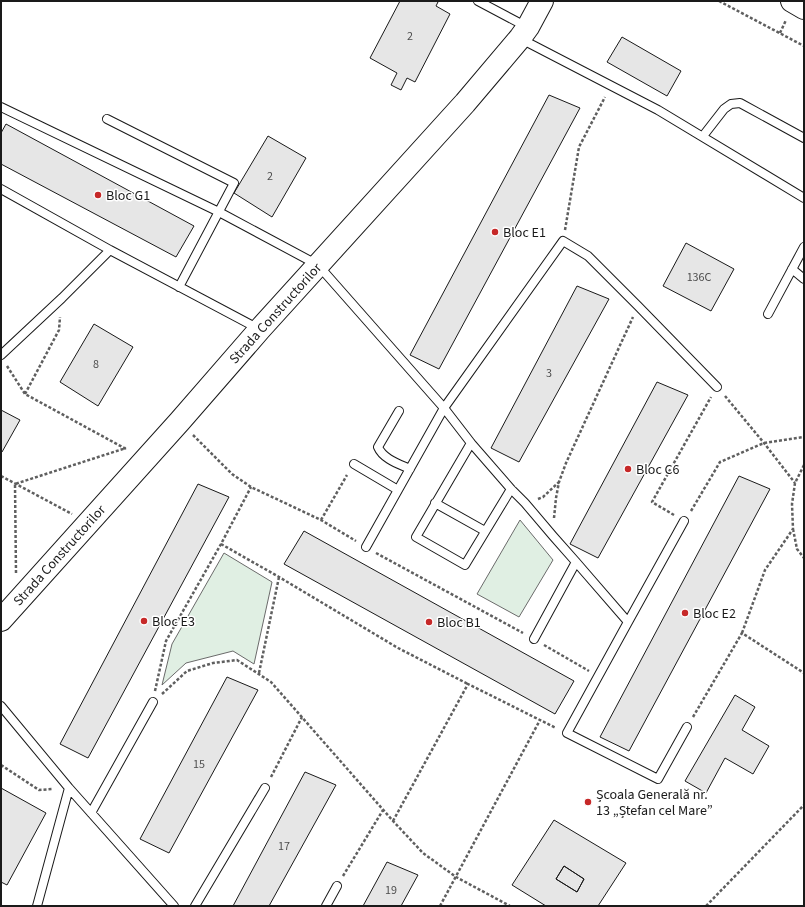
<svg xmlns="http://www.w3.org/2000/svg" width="805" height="907" font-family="'Source Sans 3',sans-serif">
	<rect width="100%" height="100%" fill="#fff"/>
	<!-- green -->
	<path fill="#e0efe3" stroke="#6a6a6a" d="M 520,520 L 553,560 L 519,617 L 477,594 Z
		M 224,553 L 272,582 L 254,664 L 233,651 L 186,663 L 162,685 L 172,644 Z"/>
	<!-- building -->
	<path fill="#e6e6e6" stroke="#1a1a1a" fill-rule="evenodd" d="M 400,1 L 435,1 L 438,2 L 436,6 L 450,14 L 415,82 L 407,78 L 401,90 L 391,85 L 397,73 L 370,58 Z
		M 622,37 L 681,71 L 667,96 L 607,62 Z
		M 549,95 L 580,108 L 439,369 L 410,355 Z
		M 6,124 L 194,226 L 176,257 L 1,164 L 1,133 Z
		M 268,136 L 306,158 L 272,217 L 234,193 Z
		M 686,243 L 734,269 L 711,311 L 663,286 Z
		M 577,286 L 609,299 L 519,462 L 491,448 Z
		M 94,324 L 133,347 L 98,406 L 60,382 Z
		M 657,382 L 688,395 L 598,558 L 570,544 Z
		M 1,410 L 20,420 L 2,452 L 1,451 Z
		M 739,476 L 770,489 L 629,751 L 600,737 Z
		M 198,484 L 229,497 L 88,758 L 60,744 Z
		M 304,531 L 574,681 L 555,714 L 284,564 Z
		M 227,677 L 258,690 L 169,853 L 140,839 Z
		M 735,695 L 755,707 L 742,730 L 769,746 L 753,774 L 725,758 L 706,793 L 685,781 Z
		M 305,772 L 336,785 L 269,906 L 233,906 Z
		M 1,788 L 46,813 L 7,885 L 1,882 Z
		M 554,820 L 626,863 L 598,906 L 546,906 L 512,885 ZM 564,866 L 584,879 L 577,892 L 556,879 Z
		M 387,862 L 418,875 L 401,906 L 363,906 Z
		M 564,866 L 584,879 L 577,892 L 556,879 Z"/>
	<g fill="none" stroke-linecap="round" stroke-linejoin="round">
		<defs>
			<path id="lane" d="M 478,1 L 527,27
				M 521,39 L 658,110 L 804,198
				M 1,107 L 219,212 L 318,265 L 444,408 L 471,443 L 511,489 L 525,503 L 553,536 L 576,562 L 628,622 L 567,733 L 658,779 L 687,727
				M 107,119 L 234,183 L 179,287
				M 703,136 L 724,109 L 731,104 L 740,103 L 804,138
				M 1,189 L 110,250
				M 792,269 L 804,279
				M 768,314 L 804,247
				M 1,355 L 62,298 L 110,250 L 259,329
				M 399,411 L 378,447 C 383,459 399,464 410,469
				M 471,443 L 416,537 L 465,565 L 511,489
				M 354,464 L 398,490
				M 435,503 L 485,531
				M 366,547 L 444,408 L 563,241 L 588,256 L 638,306 L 717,387
				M 628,622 L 684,521
				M 534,639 L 576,562
				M 1,706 L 69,788 L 174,906
				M 91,813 L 153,702
				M 37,906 L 69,788
				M 195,906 L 265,788
				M 326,906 L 337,886"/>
			<path id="secondary" d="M 1,620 L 180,421 L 260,329 L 465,103 L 520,38 L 528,27 L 542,1"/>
			<path id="primary" d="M 792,1 L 804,8"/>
		</defs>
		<!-- lane casing -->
		<use href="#lane" stroke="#1a1a1a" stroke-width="10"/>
		<!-- secondary casing -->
		<use href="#secondary" stroke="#1a1a1a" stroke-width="24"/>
		<!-- primary casing -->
		<use href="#primary" stroke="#1a1a1a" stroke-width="24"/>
		<!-- path -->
		<path stroke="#5f5f5f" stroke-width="2.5" stroke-dasharray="3 2" stroke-linecap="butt" d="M 719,1 L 804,46
			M 780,33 L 786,20
			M 565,230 L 579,147 L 605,97
			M 7,366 L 25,394 L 126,449
			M 25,394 L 59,330 L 60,317
			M 725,396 L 764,443 L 795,483
			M 193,435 L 232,474 L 251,487 L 321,520 L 356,541
			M 1,476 L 72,514
			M 538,499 L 543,497 L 559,482
			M 691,511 L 720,462 L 764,443 L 804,437
			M 674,515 L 652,502 L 711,397
			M 554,518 L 556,498 L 559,482 L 566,463 L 633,317
			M 321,520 L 347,475
			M 793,529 L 797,549 L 804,558
			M 221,544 L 279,577 L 398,648 L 468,684
			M 376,553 L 523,633
			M 16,573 L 15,484 L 126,448
			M 742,633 L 765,570 L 793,529 L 792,504 L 795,483 L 804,465
			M 544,645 L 589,671
			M 259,673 L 279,577
			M 155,691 L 166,641 L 221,544 L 251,487
			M 162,694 L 187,671 L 213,663 L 237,660 L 271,682 L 393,821 L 423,853 L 456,877 L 510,906
			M 693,717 L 742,633 L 804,673
			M 1,765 L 39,790 L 53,789
			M 271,777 L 302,717
			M 393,821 L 468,684 L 556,728
			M 343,876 L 383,810
			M 440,906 L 540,720
			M 706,906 L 804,805"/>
		<!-- lane -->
		<use href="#lane" stroke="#fff" stroke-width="8"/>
		<!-- secondary -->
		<use href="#secondary" stroke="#fff" stroke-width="22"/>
		<!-- primary -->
		<use href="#primary" stroke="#fff" stroke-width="22"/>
	</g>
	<!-- markers -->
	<g fill="#c62828" stroke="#fff" stroke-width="1.5">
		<circle cx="98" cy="195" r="4"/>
		<circle cx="495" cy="232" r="4"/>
		<circle cx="628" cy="469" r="4"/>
		<circle cx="685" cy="613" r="4"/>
		<circle cx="144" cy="621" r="4"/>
		<circle cx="429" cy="622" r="4"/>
		<circle cx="588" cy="802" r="4"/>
	</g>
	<g text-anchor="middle" stroke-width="3" stroke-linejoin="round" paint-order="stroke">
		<!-- number labels -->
		<g font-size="12" fill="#4d4d4d">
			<text x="410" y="40">2</text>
			<text x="270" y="180">2</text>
			<text x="699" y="281">136C</text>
			<text x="96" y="368">8</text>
			<text x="549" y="377">3</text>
			<text x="199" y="768">15</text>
			<text x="284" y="850">17</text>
			<text x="391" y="894">19</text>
		</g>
		<!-- poi labels -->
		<g font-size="14" fill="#1a1a1a" stroke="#fff" text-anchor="start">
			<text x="106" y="200">Bloc G1</text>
			<text x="503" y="237">Bloc E1</text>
			<text x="636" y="474">Bloc C6</text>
			<text x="693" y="618">Bloc E2</text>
			<text x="152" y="626">Bloc E3</text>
			<text x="437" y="627">Bloc B1</text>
			<text x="596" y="799">Școala Generală nr.<tspan x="596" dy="16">13 „Ștefan cel Mare”</tspan></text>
		</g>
		<!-- street labels -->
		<g font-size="14" fill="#1a1a1a" stroke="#fff">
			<text transform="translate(275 313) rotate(-48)" y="5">Strada Constructorilor</text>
			<text transform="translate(59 555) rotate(-48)" y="5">Strada Constructorilor</text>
		</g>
	</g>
	<!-- border -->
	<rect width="805" height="907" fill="none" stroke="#1a1a1a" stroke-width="4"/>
</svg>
